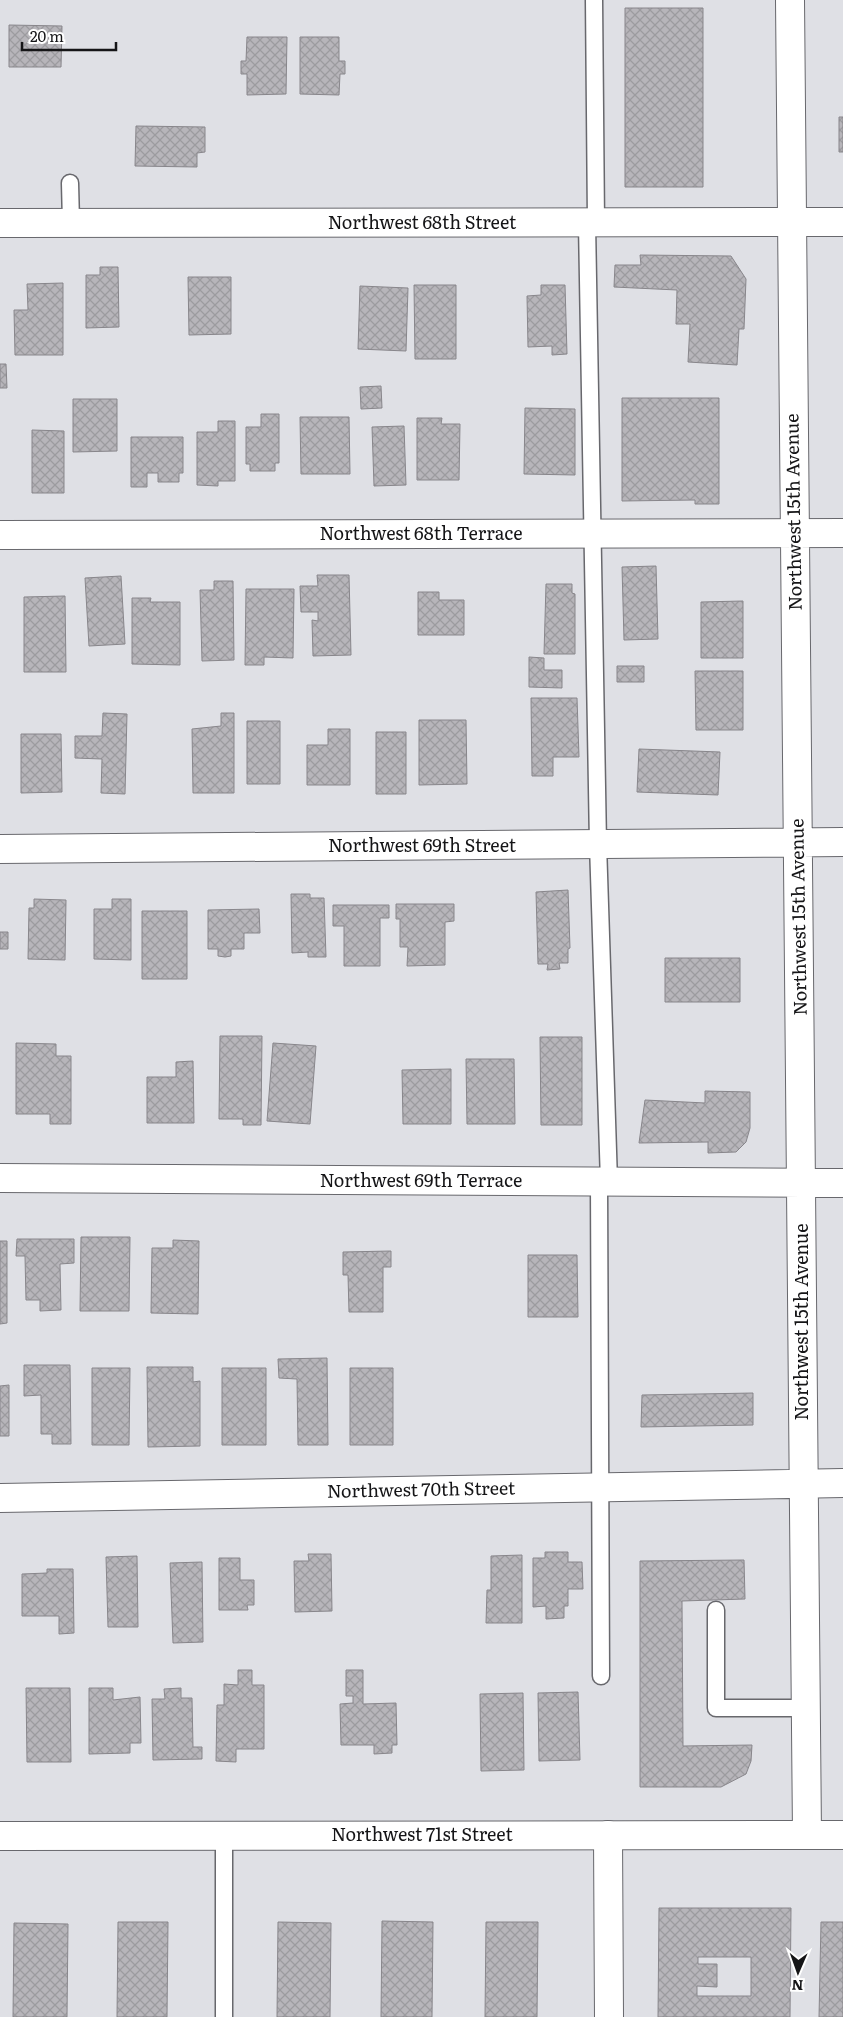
<svg xmlns="http://www.w3.org/2000/svg" width="843" height="2017" font-family="Literata,serif">
	<defs>
		<pattern id="building-cross-hatch" width="8" height="8" patternUnits="userSpaceOnUse" patternTransform="scale(1.25)"><rect width="8" height="8" fill="#b7b5ba"/><path d="M0 0l8 8M0 8l8-8" fill="none" stroke="#9c9b9f"/></pattern>
	</defs>
	<rect width="100%" height="100%" fill="#dfe0e5"/>
	<!-- building -->
	<path fill="url(#building-cross-hatch)" stroke="#88868b" fill-rule="evenodd" d="M 625,8 L 703,8 L 703,187 L 625,187 Z
		M 9,25 L 62,26 L 61,67 L 9,67 Z
		M 247,37 L 287,37 L 286,94 L 247,95 L 247,74 L 241,74 L 241,61 L 246,61 Z
		M 300,37 L 339,37 L 339,61 L 345,61 L 345,74 L 340,74 L 339,95 L 300,94 Z
		M 839,117 L 843,117 L 843,152 L 839,152 Z
		M 136,126 L 205,127 L 205,152 L 197,153 L 197,167 L 135,166 Z
		M 640,255 L 731,256 L 746,279 L 744,329 L 739,329 L 737,365 L 688,362 L 690,324 L 676,324 L 677,290 L 614,287 L 615,265 L 641,265 Z
		M 100,267 L 118,267 L 119,327 L 86,328 L 86,275 L 100,275 Z
		M 188,277 L 231,277 L 231,334 L 189,335 Z
		M 63,283 L 63,355 L 15,355 L 14,310 L 28,310 L 27,284 Z
		M 414,285 L 456,285 L 456,359 L 415,359 Z
		M 541,285 L 565,285 L 567,354 L 552,355 L 552,346 L 528,347 L 527,296 L 541,295 Z
		M 360,286 L 408,288 L 406,351 L 358,349 Z
		M 0,364 L 6,364 L 7,388 L 0,388 Z
		M 381,386 L 382,408 L 361,409 L 360,387 Z
		M 622,398 L 719,398 L 719,504 L 695,504 L 695,500 L 622,501 Z
		M 73,399 L 117,399 L 117,451 L 73,452 Z
		M 525,408 L 575,409 L 575,475 L 524,474 Z
		M 261,414 L 279,414 L 279,463 L 275,463 L 275,471 L 250,471 L 250,464 L 246,464 L 246,427 L 261,427 Z
		M 300,417 L 349,417 L 350,474 L 301,474 Z
		M 417,418 L 442,418 L 441,424 L 460,424 L 459,480 L 417,480 Z
		M 218,421 L 235,421 L 235,481 L 218,481 L 218,486 L 197,485 L 197,432 L 218,432 Z
		M 404,426 L 406,485 L 374,486 L 372,427 Z
		M 32,430 L 64,431 L 64,493 L 32,493 Z
		M 131,437 L 183,437 L 183,473 L 179,473 L 179,482 L 158,482 L 158,473 L 147,473 L 147,487 L 131,487 Z
		M 656,566 L 658,639 L 624,640 L 622,567 Z
		M 317,575 L 349,575 L 351,655 L 313,656 L 312,620 L 318,621 L 318,612 L 301,612 L 300,586 L 318,586 Z
		M 121,576 L 125,644 L 89,646 L 85,578 Z
		M 214,581 L 233,581 L 234,660 L 202,661 L 200,590 L 214,590 Z
		M 546,584 L 572,584 L 572,593 L 575,594 L 575,654 L 544,654 Z
		M 246,589 L 294,589 L 293,658 L 264,657 L 264,665 L 245,665 Z
		M 418,592 L 439,592 L 439,600 L 464,600 L 464,635 L 418,635 Z
		M 65,596 L 66,672 L 24,672 L 24,597 Z
		M 132,598 L 151,598 L 150,602 L 180,602 L 180,665 L 132,664 Z
		M 743,601 L 743,658 L 701,658 L 701,602 Z
		M 529,657 L 544,658 L 544,670 L 562,670 L 562,688 L 529,687 Z
		M 617,666 L 644,666 L 644,682 L 617,682 Z
		M 695,671 L 743,671 L 743,730 L 696,730 Z
		M 531,698 L 577,698 L 579,757 L 553,757 L 553,776 L 532,776 Z
		M 103,713 L 127,714 L 125,794 L 101,793 L 102,759 L 75,758 L 75,736 L 102,736 Z
		M 221,713 L 234,713 L 234,793 L 193,793 L 192,729 L 221,726 Z
		M 419,720 L 466,720 L 467,784 L 419,785 Z
		M 247,721 L 280,721 L 280,784 L 247,784 Z
		M 328,729 L 350,729 L 350,785 L 307,785 L 307,745 L 328,745 Z
		M 376,732 L 406,732 L 406,794 L 376,794 Z
		M 21,734 L 61,734 L 62,792 L 21,793 Z
		M 639,749 L 720,752 L 718,795 L 637,792 Z
		M 568,890 L 570,948 L 568,949 L 568,963 L 559,963 L 560,969 L 547,970 L 548,964 L 538,964 L 536,892 Z
		M 291,894 L 310,894 L 310,898 L 324,898 L 326,957 L 308,957 L 308,952 L 292,953 Z
		M 34,899 L 66,900 L 65,960 L 28,959 L 29,908 L 34,908 Z
		M 112,899 L 131,899 L 131,960 L 94,959 L 94,909 L 112,909 Z
		M 396,904 L 454,904 L 454,921 L 445,922 L 445,965 L 407,966 L 408,947 L 400,947 L 400,919 L 396,919 Z
		M 333,905 L 389,905 L 389,918 L 380,918 L 380,966 L 344,966 L 344,926 L 333,926 Z
		M 259,909 L 260,933 L 244,933 L 244,949 L 231,949 L 231,956 L 225,957 L 218,956 L 218,949 L 208,949 L 208,910 Z
		M 142,911 L 187,911 L 187,979 L 142,979 Z
		M 0,932 L 8,932 L 8,949 L 0,949 Z
		M 665,958 L 740,958 L 740,1002 L 665,1002 Z
		M 220,1036 L 262,1036 L 261,1125 L 243,1125 L 243,1119 L 219,1119 Z
		M 540,1037 L 582,1037 L 582,1125 L 541,1125 Z
		M 16,1043 L 56,1044 L 56,1056 L 71,1056 L 71,1124 L 50,1124 L 50,1114 L 16,1114 Z
		M 273,1043 L 316,1046 L 310,1124 L 267,1121 Z
		M 466,1059 L 514,1059 L 515,1124 L 467,1124 Z
		M 193,1061 L 194,1123 L 147,1123 L 147,1077 L 176,1077 L 176,1062 Z
		M 451,1069 L 451,1124 L 403,1124 L 402,1070 Z
		M 705,1091 L 750,1092 L 750,1128 L 746,1142 L 736,1152 L 708,1153 L 708,1142 L 639,1143 L 645,1100 L 705,1103 Z
		M 81,1237 L 130,1237 L 129,1311 L 80,1311 Z
		M 17,1239 L 74,1239 L 74,1263 L 60,1264 L 61,1310 L 40,1311 L 40,1300 L 26,1300 L 25,1256 L 16,1256 Z
		M 173,1240 L 199,1241 L 198,1314 L 151,1313 L 152,1248 L 173,1248 Z
		M 0,1241 L 7,1241 L 7,1323 L 0,1324 Z
		M 391,1251 L 391,1267 L 383,1267 L 383,1312 L 349,1312 L 348,1275 L 343,1275 L 343,1252 Z
		M 528,1255 L 577,1255 L 578,1317 L 528,1317 Z
		M 327,1358 L 328,1445 L 298,1445 L 297,1379 L 279,1378 L 278,1359 Z
		M 24,1365 L 70,1365 L 71,1444 L 52,1444 L 52,1434 L 41,1434 L 41,1395 L 24,1396 Z
		M 147,1367 L 193,1367 L 193,1382 L 200,1381 L 200,1446 L 148,1447 Z
		M 92,1368 L 130,1368 L 129,1445 L 92,1445 Z
		M 222,1368 L 266,1368 L 266,1445 L 222,1445 Z
		M 350,1368 L 393,1368 L 393,1445 L 350,1445 Z
		M 9,1385 L 9,1436 L 0,1436 L 0,1386 Z
		M 753,1393 L 753,1425 L 641,1427 L 642,1395 Z
		M 545,1552 L 568,1552 L 568,1562 L 582,1562 L 583,1589 L 568,1589 L 568,1606 L 564,1606 L 564,1618 L 546,1619 L 546,1606 L 533,1607 L 533,1558 L 545,1558 Z
		M 308,1554 L 331,1554 L 332,1611 L 295,1612 L 294,1561 L 309,1561 Z
		M 522,1555 L 522,1623 L 486,1623 L 487,1590 L 491,1590 L 491,1556 Z
		M 137,1556 L 138,1627 L 108,1627 L 106,1557 Z
		M 219,1558 L 240,1558 L 240,1580 L 254,1580 L 254,1605 L 247,1605 L 248,1610 L 219,1610 Z
		M 744,1560 L 745,1599 L 682,1601 L 683,1746 L 752,1745 L 751,1761 L 746,1774 L 721,1787 L 640,1787 L 640,1561 Z
		M 202,1562 L 203,1642 L 173,1643 L 170,1563 Z
		M 47,1569 L 73,1569 L 74,1633 L 59,1634 L 59,1616 L 22,1616 L 22,1574 L 47,1573 Z
		M 238,1670 L 252,1670 L 252,1685 L 264,1685 L 264,1749 L 236,1749 L 236,1762 L 216,1761 L 217,1705 L 224,1705 L 224,1684 L 238,1685 Z
		M 346,1670 L 363,1670 L 363,1704 L 396,1703 L 397,1745 L 392,1745 L 392,1753 L 374,1754 L 374,1745 L 341,1745 L 340,1704 L 353,1703 L 353,1696 L 346,1696 Z
		M 26,1688 L 70,1688 L 71,1762 L 27,1762 Z
		M 89,1688 L 113,1688 L 113,1700 L 140,1697 L 141,1743 L 130,1743 L 130,1753 L 89,1754 Z
		M 181,1688 L 181,1698 L 192,1698 L 193,1747 L 202,1747 L 202,1759 L 153,1760 L 152,1699 L 165,1699 L 164,1689 Z
		M 578,1692 L 580,1760 L 539,1761 L 538,1693 Z
		M 523,1693 L 524,1770 L 481,1771 L 480,1694 Z
		M 659,1908 L 791,1908 L 790,2017 L 658,2017 ZM 698,1957 L 751,1957 L 751,1996 L 697,1996 L 697,1986 L 717,1987 L 717,1964 L 698,1964 Z
		M 382,1921 L 433,1922 L 432,2017 L 381,2017 Z
		M 118,1922 L 168,1922 L 167,2017 L 117,2017 Z
		M 278,1922 L 331,1923 L 330,2017 L 277,2017 Z
		M 486,1922 L 538,1922 L 537,2017 L 485,2017 Z
		M 821,1922 L 843,1922 L 843,2017 L 819,2017 Z
		M 14,1923 L 68,1924 L 67,2017 L 13,2017 Z"/>
	<g fill="none" stroke-linecap="round" stroke-linejoin="round">
		<defs>
			<path id="service" d="M 594,0 L 596,223
				M 70,183 L 71,223
				M 587,223 L 598,844 L 609,1182
				M 599,1182 L 601,1676
				M 716,1610 L 716,1708 L 805,1708
				M 224,2017 L 224,1835"/>
			<path id="minor" d="M 790,0 L 807,1835
				M 0,223 L 843,222
				M 0,535 L 843,533
				M 0,849 L 843,842
				M 0,1178 L 843,1183
				M 0,1498 L 843,1483
				M 608,1835 L 609,2017"/>
			<path id="tertiary" d="M 0,1836 L 843,1835"/>
		</defs>
		<!-- service casing -->
		<use href="#service" stroke="#68686d" stroke-width="19"/>
		<!-- minor casing -->
		<use href="#minor" stroke="#68686d" stroke-width="30"/>
		<!-- tertiary casing -->
		<use href="#tertiary" stroke="#68686d" stroke-width="30"/>
		<!-- service -->
		<use href="#service" stroke="#fff" stroke-width="16"/>
		<!-- minor -->
		<use href="#minor" stroke="#fff" stroke-width="28"/>
		<!-- tertiary -->
		<use href="#tertiary" stroke="#fff" stroke-width="28"/>
	</g>
	<g text-anchor="middle" stroke-width="4.5" stroke-linejoin="round" paint-order="stroke">
		<!-- street labels -->
		<g font-size="18" fill="#151517" stroke="#fff">
			<text x="422" y="229">Northwest 68th Street</text>
			<text transform="translate(794 512) rotate(-91)" y="6">Northwest 15th Avenue</text>
			<text x="421" y="540">Northwest 68th Terrace</text>
			<text x="422" y="852">Northwest 69th Street</text>
			<text transform="translate(799 917) rotate(-91)" y="6">Northwest 15th Avenue</text>
			<text x="421" y="1187">Northwest 69th Terrace</text>
			<text transform="translate(802 1322) rotate(-90)" y="6">Northwest 15th Avenue</text>
			<text transform="translate(421 1490) rotate(-1)" y="6">Northwest 70th Street</text>
			<text x="422" y="1841">Northwest 71st Street</text>
		</g>
	</g>
	<!-- north arrow -->
	<g transform="translate(798 1972) rotate(182)" stroke="#ffffff" stroke-width="4" paint-order="stroke">
	<path d="M0-4L9 19L0 12L-9 19Z" fill="#151517"/>
	<text y="-8" font-size="14" font-weight="bold" text-anchor="middle" fill="#151517">N</text>
	</g>
	<!-- scale -->
	<path d="M22 42v8h94v-8" fill="none" stroke="#151517" stroke-width="2.5"/>
	<text x="30" y="42" font-size="15" fill="#151517" stroke="#ffffff" stroke-width="4" paint-order="stroke">20 m</text>
</svg>
